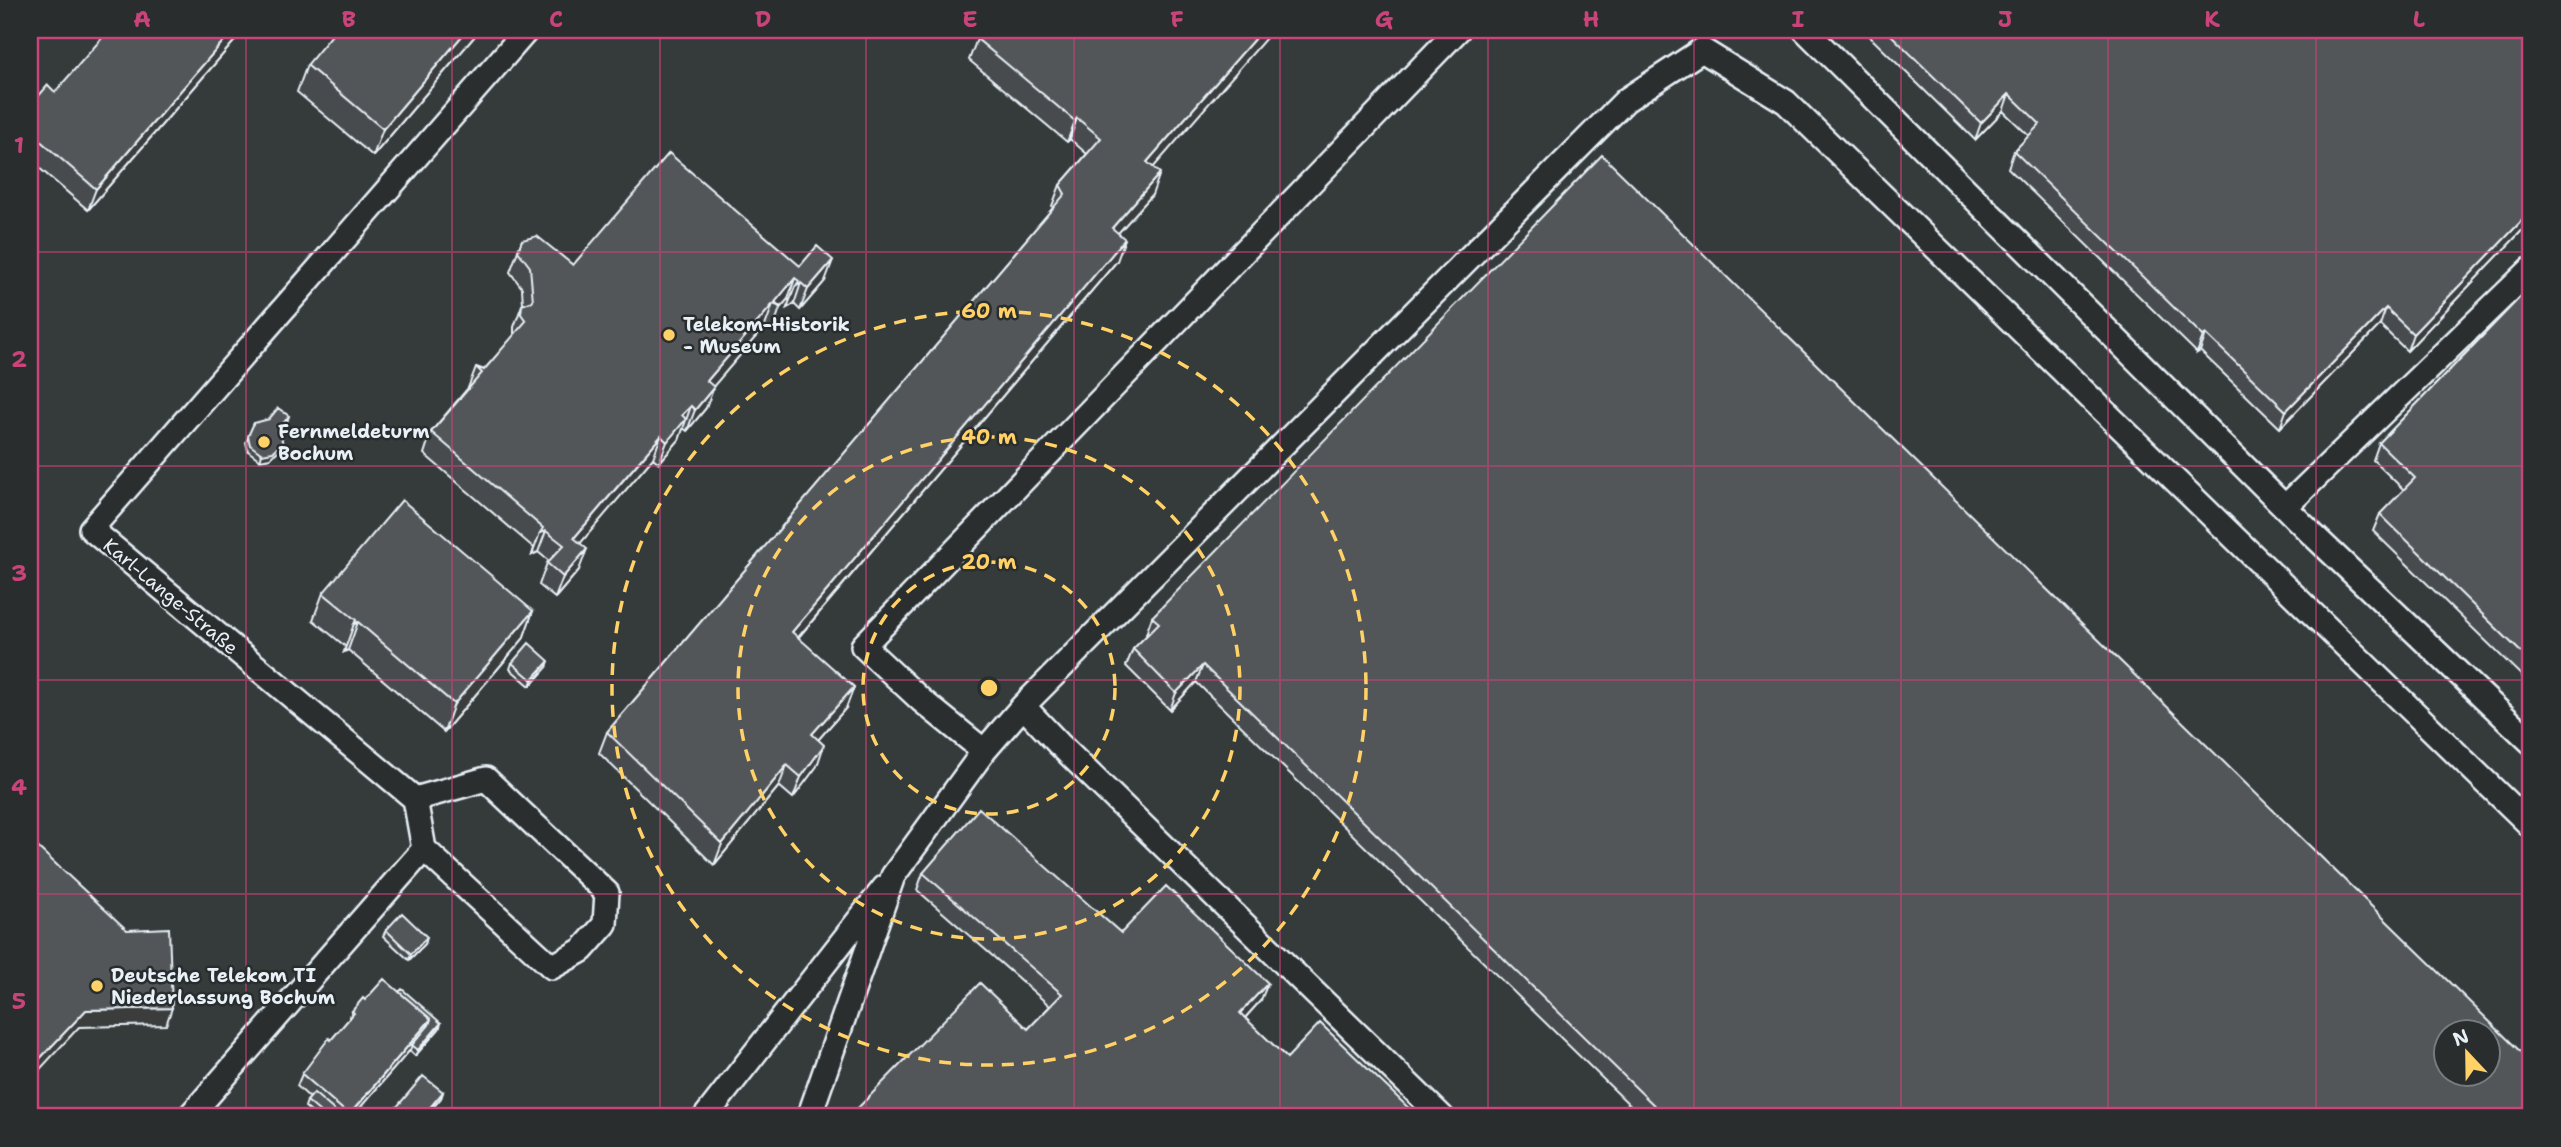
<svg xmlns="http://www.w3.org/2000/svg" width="2561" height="1147" font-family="'Shantell Sans',sans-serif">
	<rect width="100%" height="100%" fill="#2a2d2e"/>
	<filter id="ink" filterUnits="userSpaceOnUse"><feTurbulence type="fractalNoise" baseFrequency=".0143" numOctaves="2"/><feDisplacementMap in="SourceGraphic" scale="14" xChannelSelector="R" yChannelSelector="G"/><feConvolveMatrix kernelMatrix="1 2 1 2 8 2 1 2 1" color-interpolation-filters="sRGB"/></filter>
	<g filter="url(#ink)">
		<!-- built -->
		<path fill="#363a3b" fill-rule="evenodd" d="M 30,30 L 2531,30 L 2531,1117 L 30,1117 ZM 2446,1032 L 2488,1032 L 2488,1074 L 2446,1074 Z"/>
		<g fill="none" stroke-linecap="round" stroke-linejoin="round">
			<defs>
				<path id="service" d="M 1805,30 L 2312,534 L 2531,742
					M 2285,507 L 2531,269
					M 1023,706 L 1059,744 L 1442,1117
					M 984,751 L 1023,706 L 1626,100 L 1702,50 L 1786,102 L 2531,826
					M 415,799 L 486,779 L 607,893 L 605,924 L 582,950 L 552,967 L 424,849
					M 189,1117 L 424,849 L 415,799 L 91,529 L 527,30
					M 705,1117 L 884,888
					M 809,1117 L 893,876 L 984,751 L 921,700 L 863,646 L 1458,30"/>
			</defs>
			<!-- service casing -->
			<use href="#service" stroke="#e8f1f8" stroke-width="28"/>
			<!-- service -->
			<use href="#service" stroke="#2a2d2e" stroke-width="23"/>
		</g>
		<!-- wall -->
		<path fill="#474b4d" stroke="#e8f1f8" stroke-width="2" d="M 244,30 L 88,210 L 30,160 L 30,106 L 55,92 Z
			M 480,30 L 373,156 L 297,92 L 307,65 Z
			M 1863,30 L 2531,30 L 2531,221 L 2407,351 L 2380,325 L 2280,428 L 2200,351 L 2197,353 L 2008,168 L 2014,151 L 2029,136 L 2003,111 L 1975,140 Z
			M 977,39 L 1153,168 L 1152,195 L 1118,233 L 1117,261 L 798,638 L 854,687 L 846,708 L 818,740 L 817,766 L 793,798 L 779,786 L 714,865 L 599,753 L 607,732 L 1053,208 L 1052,206 L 1060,185 L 1087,154 L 1070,139 L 1067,142 L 969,60 Z
			M 522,240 L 573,265 L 800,266 L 825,281 L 800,310 L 794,304 L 787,308 L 790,301 L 788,299 L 780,308 L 773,329 L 765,326 L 713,386 L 706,408 L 687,431 L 683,428 L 679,440 L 659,463 L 653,458 L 580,543 L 579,570 L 555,598 L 539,585 L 547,563 L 549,561 L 538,552 L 532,555 L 534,548 L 424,454 L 431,432 L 468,388 L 476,367 L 484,370 L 514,336 L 514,327 L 522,305 L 523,305 L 522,288 L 510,272 Z
			M 2531,286 L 2531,685 L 2373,531 L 2380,514 L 2404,490 L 2373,460 L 2379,443 Z
			M 287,422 L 281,429 L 282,443 L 280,449 L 270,458 L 260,460 L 248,451 L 246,442 L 254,423 Z
			M 323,593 L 533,611 L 523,639 L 444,732 L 348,650 L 344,652 L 346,647 L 313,620 Z
			M 1152,617 L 2531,1117 L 1642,1117 L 1196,682 L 1170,710 L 1126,666 L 1133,649 L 1147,635 L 1146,634 Z
			M 512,663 L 547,667 L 530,686 L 510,669 Z
			M 923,873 L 1121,933 L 1261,1000 L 1245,1018 L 1287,1058 L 1418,1117 L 853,1117 L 855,1111 L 1028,1029 L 1050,1006 L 917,890 Z
			M 386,930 L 427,937 L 425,944 L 409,960 L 383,936 Z
			M 365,1000 L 441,1023 L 439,1029 L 415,1056 L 410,1051 L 410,1050 L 352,1117 L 317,1117 L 305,1107 L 307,1101 L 310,1098 L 297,1086 L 302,1074 L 349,1019 L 352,1011 Z
			M 443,1092 L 441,1098 L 425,1117 L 396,1117 L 393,1115 L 395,1109 Z"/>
		<!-- shaded-wall -->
		<path fill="#3a3d3e" stroke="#e8f1f8" stroke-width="2" d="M 233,30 L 244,30 L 88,210 L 96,189 Z
			M 467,30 L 480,30 L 373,156 L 383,129 Z
			M 1262,30 L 1273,30 L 1139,184 L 1147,162 Z
			M 2009,94 L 2003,111 L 1975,140 L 1981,123 Z
			M 1077,118 L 1070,139 L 1067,142 L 1075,121 Z
			M 1160,173 L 1152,195 L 1104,249 L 1112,228 Z
			M 2531,211 L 2531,221 L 2407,351 L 2413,334 Z
			M 1125,239 L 1117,261 L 784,654 L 792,632 Z
			M 833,260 L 825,281 L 800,310 L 808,289 Z
			M 795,278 L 788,299 L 780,308 L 775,302 Z
			M 801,283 L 794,304 L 787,308 L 795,287 Z
			M 773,304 L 765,326 L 700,402 L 707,381 Z
			M 2386,308 L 2380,325 L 2280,428 L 2286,411 Z
			M 2206,334 L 2200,351 L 2197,353 L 2203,336 Z
			M 714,387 L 706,408 L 687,431 L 695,410 Z
			M 691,406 L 679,440 L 659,463 L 667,442 L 682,415 Z
			M 289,416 L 287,422 L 279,432 L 281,426 Z
			M 661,436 L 653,458 L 567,559 L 574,538 Z
			M 282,443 L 280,449 L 270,458 L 260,460 L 262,454 Z
			M 546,531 L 538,552 L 532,555 L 540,533 Z
			M 587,549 L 579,570 L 555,598 L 563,577 Z
			M 533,611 L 523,639 L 444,732 L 454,704 Z
			M 358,622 L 348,650 L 344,652 L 354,624 Z
			M 549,661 L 547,667 L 530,686 L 532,680 Z
			M 1203,665 L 1196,682 L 1170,710 L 1176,693 Z
			M 854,687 L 846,708 L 804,756 L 812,734 Z
			M 824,745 L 817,766 L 793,798 L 801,777 Z
			M 787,765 L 779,786 L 714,865 L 722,844 Z
			M 427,937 L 425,944 L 409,960 L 411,954 Z
			M 1268,983 L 1261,1000 L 1234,1030 L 1240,1013 Z
			M 172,1008 L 166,1025 L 79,1027 L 30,1080 L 30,1069 L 86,1010 Z
			M 431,1019 L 426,1031 L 412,1045 L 410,1050 L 352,1117 L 348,1117 Z
			M 441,1023 L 439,1029 L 415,1056 L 418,1050 Z
			M 443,1092 L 441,1098 L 425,1117 L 422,1117 Z"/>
		<!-- building -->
		<path fill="#535759" stroke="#e8f1f8" stroke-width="2" fill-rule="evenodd" d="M 109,30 L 233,30 L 96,189 L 30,132 L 30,106 L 48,85 L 55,92 Z
			M 336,30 L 467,30 L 383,129 L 307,65 Z
			M 984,30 L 1262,30 L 1147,162 L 1160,173 L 1112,228 L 1125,239 L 792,632 L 854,687 L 812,734 L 824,745 L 801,777 L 787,765 L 722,844 L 607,732 L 1065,194 L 1060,185 L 1101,138 L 1077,118 L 1075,121 L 977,39 Z
			M 1886,30 L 2531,30 L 2531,211 L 2413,334 L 2386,308 L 2286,411 L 2206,334 L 2203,336 L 2014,151 L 2040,124 L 2009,94 L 1981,123 Z
			M 669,153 L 800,266 L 817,246 L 833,260 L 808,289 L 801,283 L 795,287 L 799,281 L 795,278 L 775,302 L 781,307 L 773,304 L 707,381 L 714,387 L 695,410 L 691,406 L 682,415 L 686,419 L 667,442 L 661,436 L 618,486 L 574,538 L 587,549 L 563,577 L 547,563 L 564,545 L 546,531 L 540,533 L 543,528 L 431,432 L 482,373 L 476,367 L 484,370 L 526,321 L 521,314 L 522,305 L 533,301 L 530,267 L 518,251 L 522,240 L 537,236 L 573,265 Z
			M 1602,155 L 2531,1062 L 2531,1117 L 1666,1117 L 1203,665 L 1176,693 L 1133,649 L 1159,623 L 1152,617 ZM 2446,1032 L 2488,1032 L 2488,1074 L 2446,1074 Z
			M 2531,286 L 2531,662 L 2380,514 L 2415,478 L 2379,443 Z
			M 278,408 L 289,416 L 281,426 L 282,443 L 273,452 L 262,454 L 250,445 L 248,436 L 254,423 L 269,419 Z
			M 402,500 L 533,611 L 454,704 L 358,622 L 354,624 L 356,620 L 323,593 Z
			M 529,643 L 549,661 L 532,680 L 512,663 Z
			M 979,808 L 1121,933 L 1166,886 L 1268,983 L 1240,1013 L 1287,1058 L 1320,1023 L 1418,1117 L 862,1117 L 855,1111 L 980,983 L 1028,1029 L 1062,994 L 923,873 Z
			M 30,840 L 127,930 L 169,928 L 172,1008 L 86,1010 L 30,1069 Z
			M 402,913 L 427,937 L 411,954 L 386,930 Z
			M 384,979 L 431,1019 L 349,1115 L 302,1074 L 329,1038 L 331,1040 L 354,1013 L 352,1011 L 363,998 L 365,1000 Z
			M 402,989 L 441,1023 L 418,1050 L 412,1045 L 429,1025 L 431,1019 L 399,992 Z
			M 423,1076 L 443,1092 L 422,1117 L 405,1117 L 395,1109 Z
			M 314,1093 L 342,1117 L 326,1117 L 307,1101 Z"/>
	</g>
	<!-- grid -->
	<path fill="none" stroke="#ca437a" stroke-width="2" stroke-opacity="0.55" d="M 246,30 L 246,1117M 452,30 L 452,1117M 660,30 L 660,1117M 866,30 L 866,1117M 1074,30 L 1074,1117M 1280,30 L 1280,1117M 1488,30 L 1488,1117M 1694,30 L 1694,1117M 1901,30 L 1901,1117M 2108,30 L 2108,1117M 2316,30 L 2316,1117M 30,252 L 2531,252M 30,466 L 2531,466M 30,680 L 2531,680M 30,894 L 2531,894"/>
	<!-- distance rings -->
	<g fill="none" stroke="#ffd166" stroke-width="3.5" stroke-dasharray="12 9">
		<circle cx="989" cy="688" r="126"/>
		<circle cx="989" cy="688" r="251"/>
		<circle cx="989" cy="688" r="377"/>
	</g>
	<!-- markers -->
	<g fill="#ffd166" stroke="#2a2d2e" stroke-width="2.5">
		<circle cx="669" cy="335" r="7"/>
		<circle cx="264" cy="442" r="7"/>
		<circle cx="97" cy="986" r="7"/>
	</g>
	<g text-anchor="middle" stroke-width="5" stroke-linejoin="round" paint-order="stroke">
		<!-- poi labels -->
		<g font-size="19" font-weight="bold" fill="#e8f1f8" stroke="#2a2d2e" text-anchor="start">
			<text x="683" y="331">Telekom-Historik<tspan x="683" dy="22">- Museum</tspan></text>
			<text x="278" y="438">Fernmeldeturm<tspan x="278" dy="22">Bochum</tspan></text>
			<text x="111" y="982">Deutsche Telekom TI<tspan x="111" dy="22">Niederlassung Bochum</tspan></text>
		</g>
		<!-- street labels -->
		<g font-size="19" fill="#e8f1f8" stroke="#2a2d2e">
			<text transform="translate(171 596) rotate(40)" y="7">Karl-Lange-Straße</text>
		</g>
	</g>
	<circle cx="989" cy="688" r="10" fill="#ffd166" stroke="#2a2d2e" stroke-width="3.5"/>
	<g font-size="21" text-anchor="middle" font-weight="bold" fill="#ffd166" stroke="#2a2d2e" stroke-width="5" stroke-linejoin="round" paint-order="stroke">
		<text x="989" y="318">60 m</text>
		<text x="989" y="444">40 m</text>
		<text x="989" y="569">20 m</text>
	</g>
	<!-- margin -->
	<rect width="2561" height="1147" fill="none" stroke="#2a2d2e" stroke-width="77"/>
	<!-- north arrow -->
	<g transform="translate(2467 1053) rotate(338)"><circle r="33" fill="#2a2d2e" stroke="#767b7f" stroke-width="2"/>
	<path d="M0-5L12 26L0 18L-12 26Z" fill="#ffd166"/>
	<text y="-10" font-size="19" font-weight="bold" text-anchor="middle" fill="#e8f1f8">N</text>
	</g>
	<rect x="38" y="38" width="2484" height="1070" fill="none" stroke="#ca437a" stroke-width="2.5"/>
	<g font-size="23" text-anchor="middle" font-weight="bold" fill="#ca437a">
		<text x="142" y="27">A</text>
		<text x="349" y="27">B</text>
		<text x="556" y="27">C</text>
		<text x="763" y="27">D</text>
		<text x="970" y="27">E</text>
		<text x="1177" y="27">F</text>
		<text x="1384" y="27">G</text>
		<text x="1591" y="27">H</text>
		<text x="1798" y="27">I</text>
		<text x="2005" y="27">J</text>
		<text x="2212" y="27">K</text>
		<text x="2419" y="27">L</text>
		<text x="19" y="153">1</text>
		<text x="19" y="367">2</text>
		<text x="19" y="581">3</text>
		<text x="19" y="795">4</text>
		<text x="19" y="1009">5</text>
	</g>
</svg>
